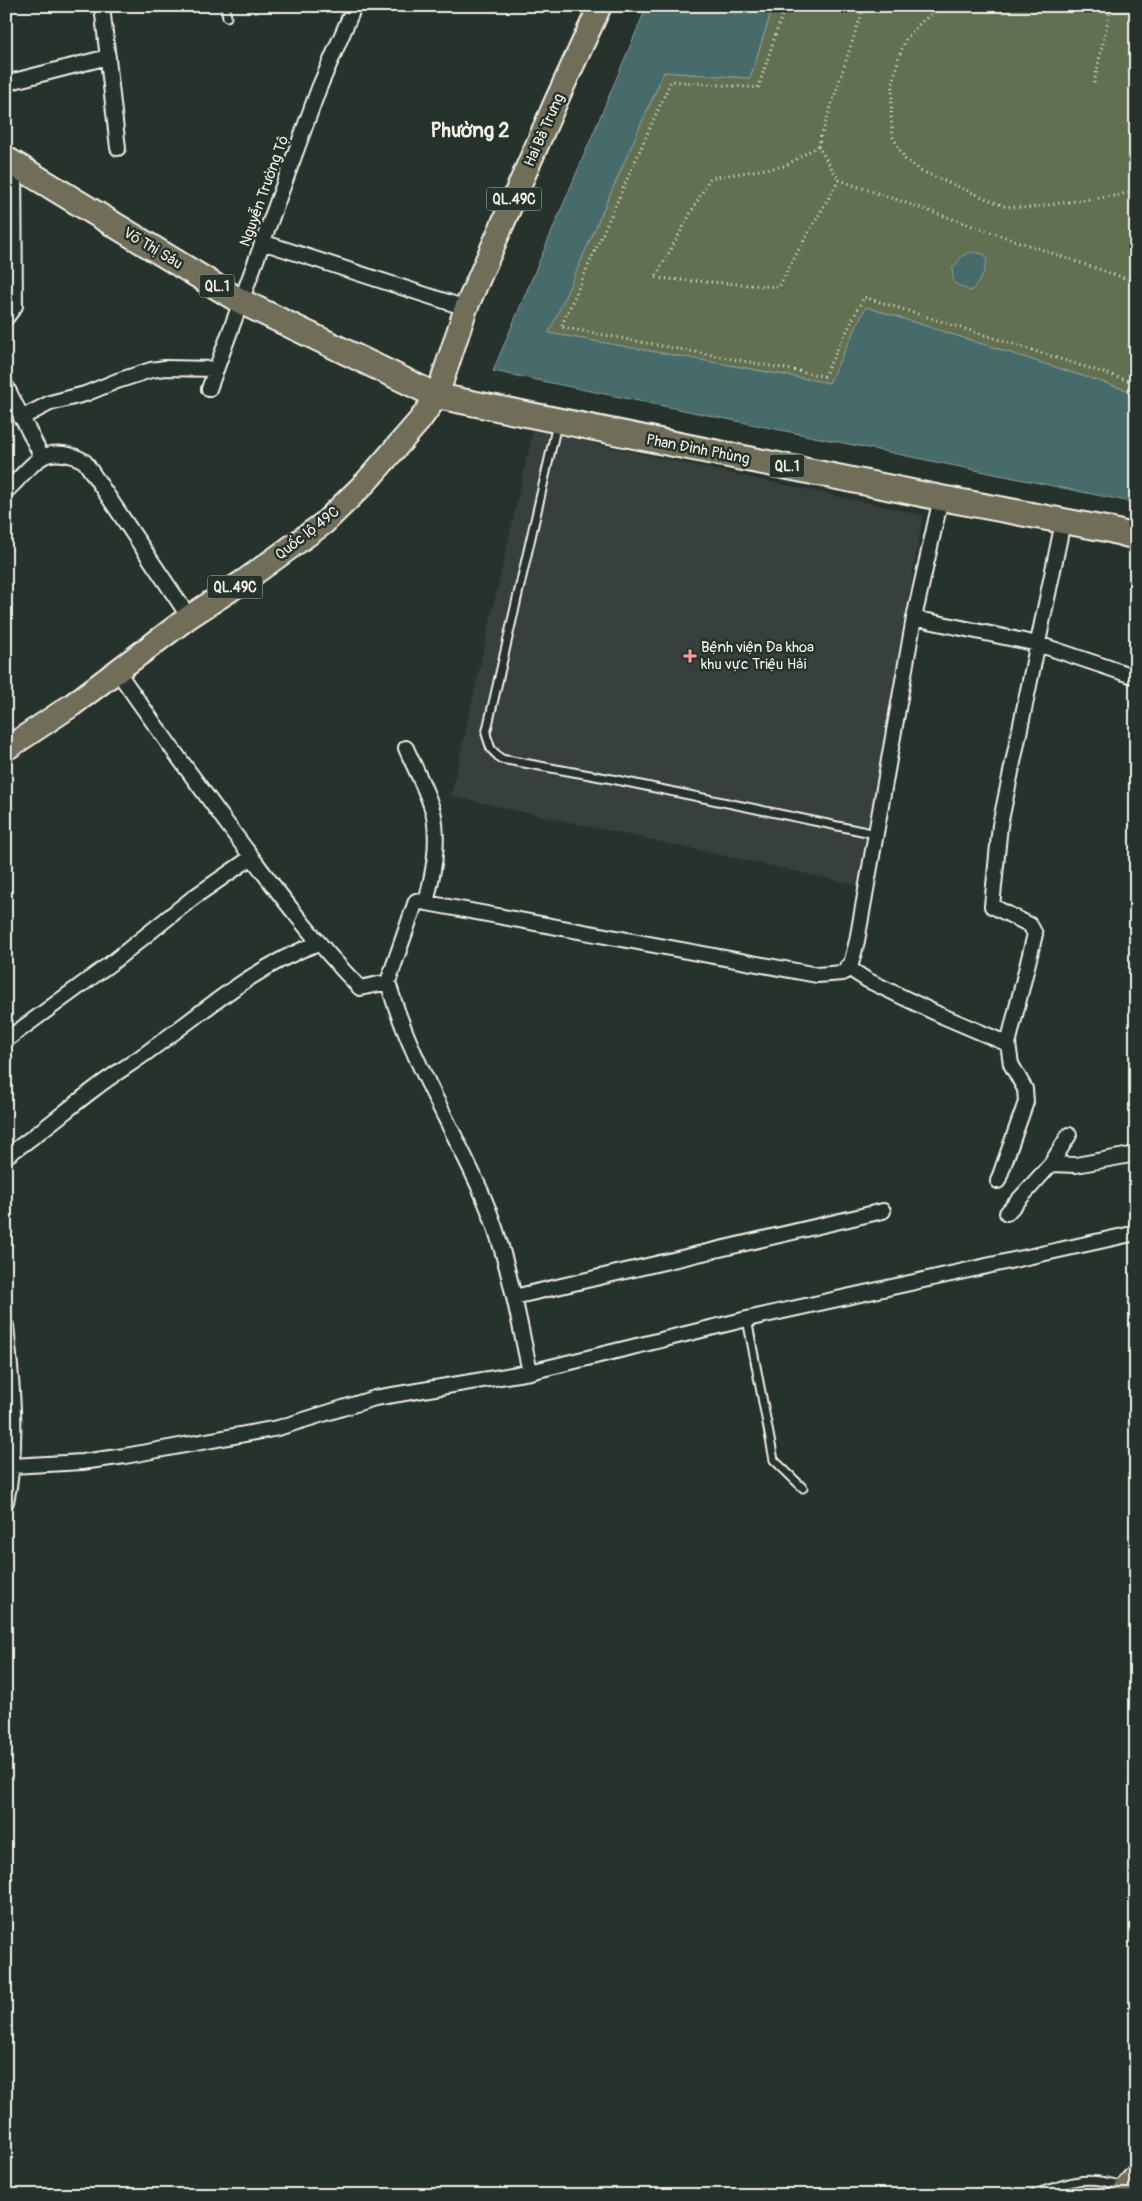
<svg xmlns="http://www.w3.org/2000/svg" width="1142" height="2201" font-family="Pangolin,sans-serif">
	<rect width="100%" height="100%" fill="#26332d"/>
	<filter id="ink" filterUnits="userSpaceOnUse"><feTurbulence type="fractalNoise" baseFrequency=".02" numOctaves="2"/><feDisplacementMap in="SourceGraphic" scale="10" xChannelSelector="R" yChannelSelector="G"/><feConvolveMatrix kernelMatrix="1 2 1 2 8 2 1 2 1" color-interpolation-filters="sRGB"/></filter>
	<g filter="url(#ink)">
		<!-- built -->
		<path fill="#383f3e" d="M 533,430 L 923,515 L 858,885 L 451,796 Z"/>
		<!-- green -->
		<path fill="#627051" stroke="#abb09c" d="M 773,6 L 1136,6 L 1136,393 L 866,307 L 829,383 L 548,333 L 664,72 L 750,78 Z"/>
		<!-- water -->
		<path fill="#466a6a" stroke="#8ca09c" d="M 647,6 L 773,6 L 750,78 L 664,72 L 549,333 L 829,383 L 866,307 L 1136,393 L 1136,503 L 493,371 Z
			M 972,252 L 983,254 L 987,258 C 985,272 980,283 970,291 L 954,283 L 952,270 L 962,256 Z"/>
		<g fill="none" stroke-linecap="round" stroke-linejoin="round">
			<defs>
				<path id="service" d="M 225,6 L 227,17
					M 557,424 L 486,734 L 491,749 L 501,759 L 612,779 L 876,834
					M 747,1319 L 774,1460 L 803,1488
					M 1031,2195 C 1071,2182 1082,2174 1124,2186"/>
				<path id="minor" d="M 102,6 L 118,148
					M 6,83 L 108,57
					M 262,242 L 466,308
					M 6,318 L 15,306 L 14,164
					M 6,386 L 42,457
					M 209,389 L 319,88 L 351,14 L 353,6
					M 21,418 L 50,403 L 85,394 L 117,381 L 151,370 L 165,368 L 215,369
					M 6,491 C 18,481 28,466 41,458 C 53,450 74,454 85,462 L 189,617
					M 914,618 L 1038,644 L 1136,677
					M 118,672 C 155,726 194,779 233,832 C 273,886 313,940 360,988 L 388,982 L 416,901 L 817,975 L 843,973 L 851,964 L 857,941 L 914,618 L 941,498
					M 406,748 C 414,767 430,796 434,816 C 439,846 433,874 426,903
					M 847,967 L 867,980 L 940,1015 L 1008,1044
					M 388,982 C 409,1057 452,1125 483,1196 C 507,1252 517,1312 530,1372
					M 6,1040 L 114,961 L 194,897 L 252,857
					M 6,1156 C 38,1135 66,1110 97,1087 C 115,1073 135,1062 153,1048 C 207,1009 255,966 319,943
					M 1051,1164 L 1076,1165 L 1136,1154
					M 998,1181 L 1026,1102 L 1025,1089 L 1011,1064 L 1008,1044 L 1035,934 L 1030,925 L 992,906 L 1000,825 L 1063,522
					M 1007,1213 L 1051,1164 L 1069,1135
					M 514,1297 L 883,1211
					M 6,1326 C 12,1383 19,1445 6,1502
					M 12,1466 L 82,1462 L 125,1456 L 278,1428 L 375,1398 L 530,1372 L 747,1319 L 1136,1233"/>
				<path id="primary" d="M 6,749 L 72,705 L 189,617 L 244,581 L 324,523 L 366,482 L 420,420 L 437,396 L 466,308 L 557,99 L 600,6
					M 1121,2195 L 1136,2176"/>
				<path id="trunk" d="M 6,159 L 240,301 L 437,396 L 941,498 L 1106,529 L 1136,537"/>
			</defs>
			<!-- service casing -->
			<use href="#service" stroke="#f4f1e8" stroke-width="11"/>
			<!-- minor casing -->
			<use href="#minor" stroke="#f4f1e8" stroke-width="18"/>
			<!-- primary casing -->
			<use href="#primary" stroke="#f4f1e8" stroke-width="26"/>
			<!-- trunk casing -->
			<use href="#trunk" stroke="#f4f1e8" stroke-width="28"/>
			<!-- path -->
			<path stroke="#f4f1e8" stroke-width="3" stroke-dasharray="1 4" stroke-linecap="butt" d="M 785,6 L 758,88 L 671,81 L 561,327 L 824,376 L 864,297 L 1136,383
				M 943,6 L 921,22 L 906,39 L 899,56 L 893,82 L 891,116 L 893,137 L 905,159 L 921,171 L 1004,206 L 1026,208 L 1119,195 L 1136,190
				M 1094,83 L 1111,6
				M 818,146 L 839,180 L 1136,282
				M 839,180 L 798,251 L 779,287 L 655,278 L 710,178 L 785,166 L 818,146 L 864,6"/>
			<!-- service -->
			<use href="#service" stroke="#26332d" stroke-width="7"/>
			<!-- minor -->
			<use href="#minor" stroke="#26332d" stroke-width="14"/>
			<!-- primary -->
			<use href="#primary" stroke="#706e59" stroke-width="22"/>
			<!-- trunk -->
			<use href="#trunk" stroke="#706e59" stroke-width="24"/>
		</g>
	</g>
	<!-- markers -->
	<path fill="#ff9aa2" stroke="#26332d" stroke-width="2" d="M687.5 648.5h5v5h5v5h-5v5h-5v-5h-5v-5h5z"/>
	<g text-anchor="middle" stroke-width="5" stroke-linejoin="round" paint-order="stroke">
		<!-- shield labels -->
		<g fill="#26332d" stroke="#b6b8b0" stroke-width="1">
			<rect x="486.5" y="187.5" width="55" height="23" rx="4"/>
			<rect x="199.5" y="274.5" width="35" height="23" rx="4"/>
			<rect x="769.5" y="454.5" width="35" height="23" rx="4"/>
			<rect x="207.5" y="575.5" width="55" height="23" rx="4"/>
		</g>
		<g font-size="14" font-weight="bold" fill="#f4f1e8">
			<text x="514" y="204">QL.49C</text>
			<text x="217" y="291">QL.1</text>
			<text x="787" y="471">QL.1</text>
			<text x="235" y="592">QL.49C</text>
		</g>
		<!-- street labels -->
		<g font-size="15" fill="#f4f1e8" stroke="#26332d">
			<text transform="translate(544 130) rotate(-66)" y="5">Hai Bà Trưng</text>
			<text transform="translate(264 191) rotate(-70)" y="5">Nguyễn Trường Tộ</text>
			<text transform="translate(153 248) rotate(31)" y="5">Võ Thị Sáu</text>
			<text transform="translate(698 449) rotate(11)" y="5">Phan Đình Phùng</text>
			<text transform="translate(307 533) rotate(-38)" y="5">Quốc lộ 49C</text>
		</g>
		<!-- poi labels -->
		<g font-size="15" fill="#f4f1e8" stroke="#26332d" text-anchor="start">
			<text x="701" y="652">Bệnh viện Đa khoa<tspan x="701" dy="17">khu vực Triệu Hải</tspan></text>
		</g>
		<!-- district labels -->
		<g font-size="20" font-weight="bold" fill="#f4f1e8" stroke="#26332d">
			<text x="470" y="137">Phường 2</text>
		</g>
	</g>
	<!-- margin -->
	<rect width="1142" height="2201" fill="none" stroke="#26332d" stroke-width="25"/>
	<rect x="12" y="12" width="1117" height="2176" fill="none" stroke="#f4f1e8" stroke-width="2" filter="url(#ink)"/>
</svg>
